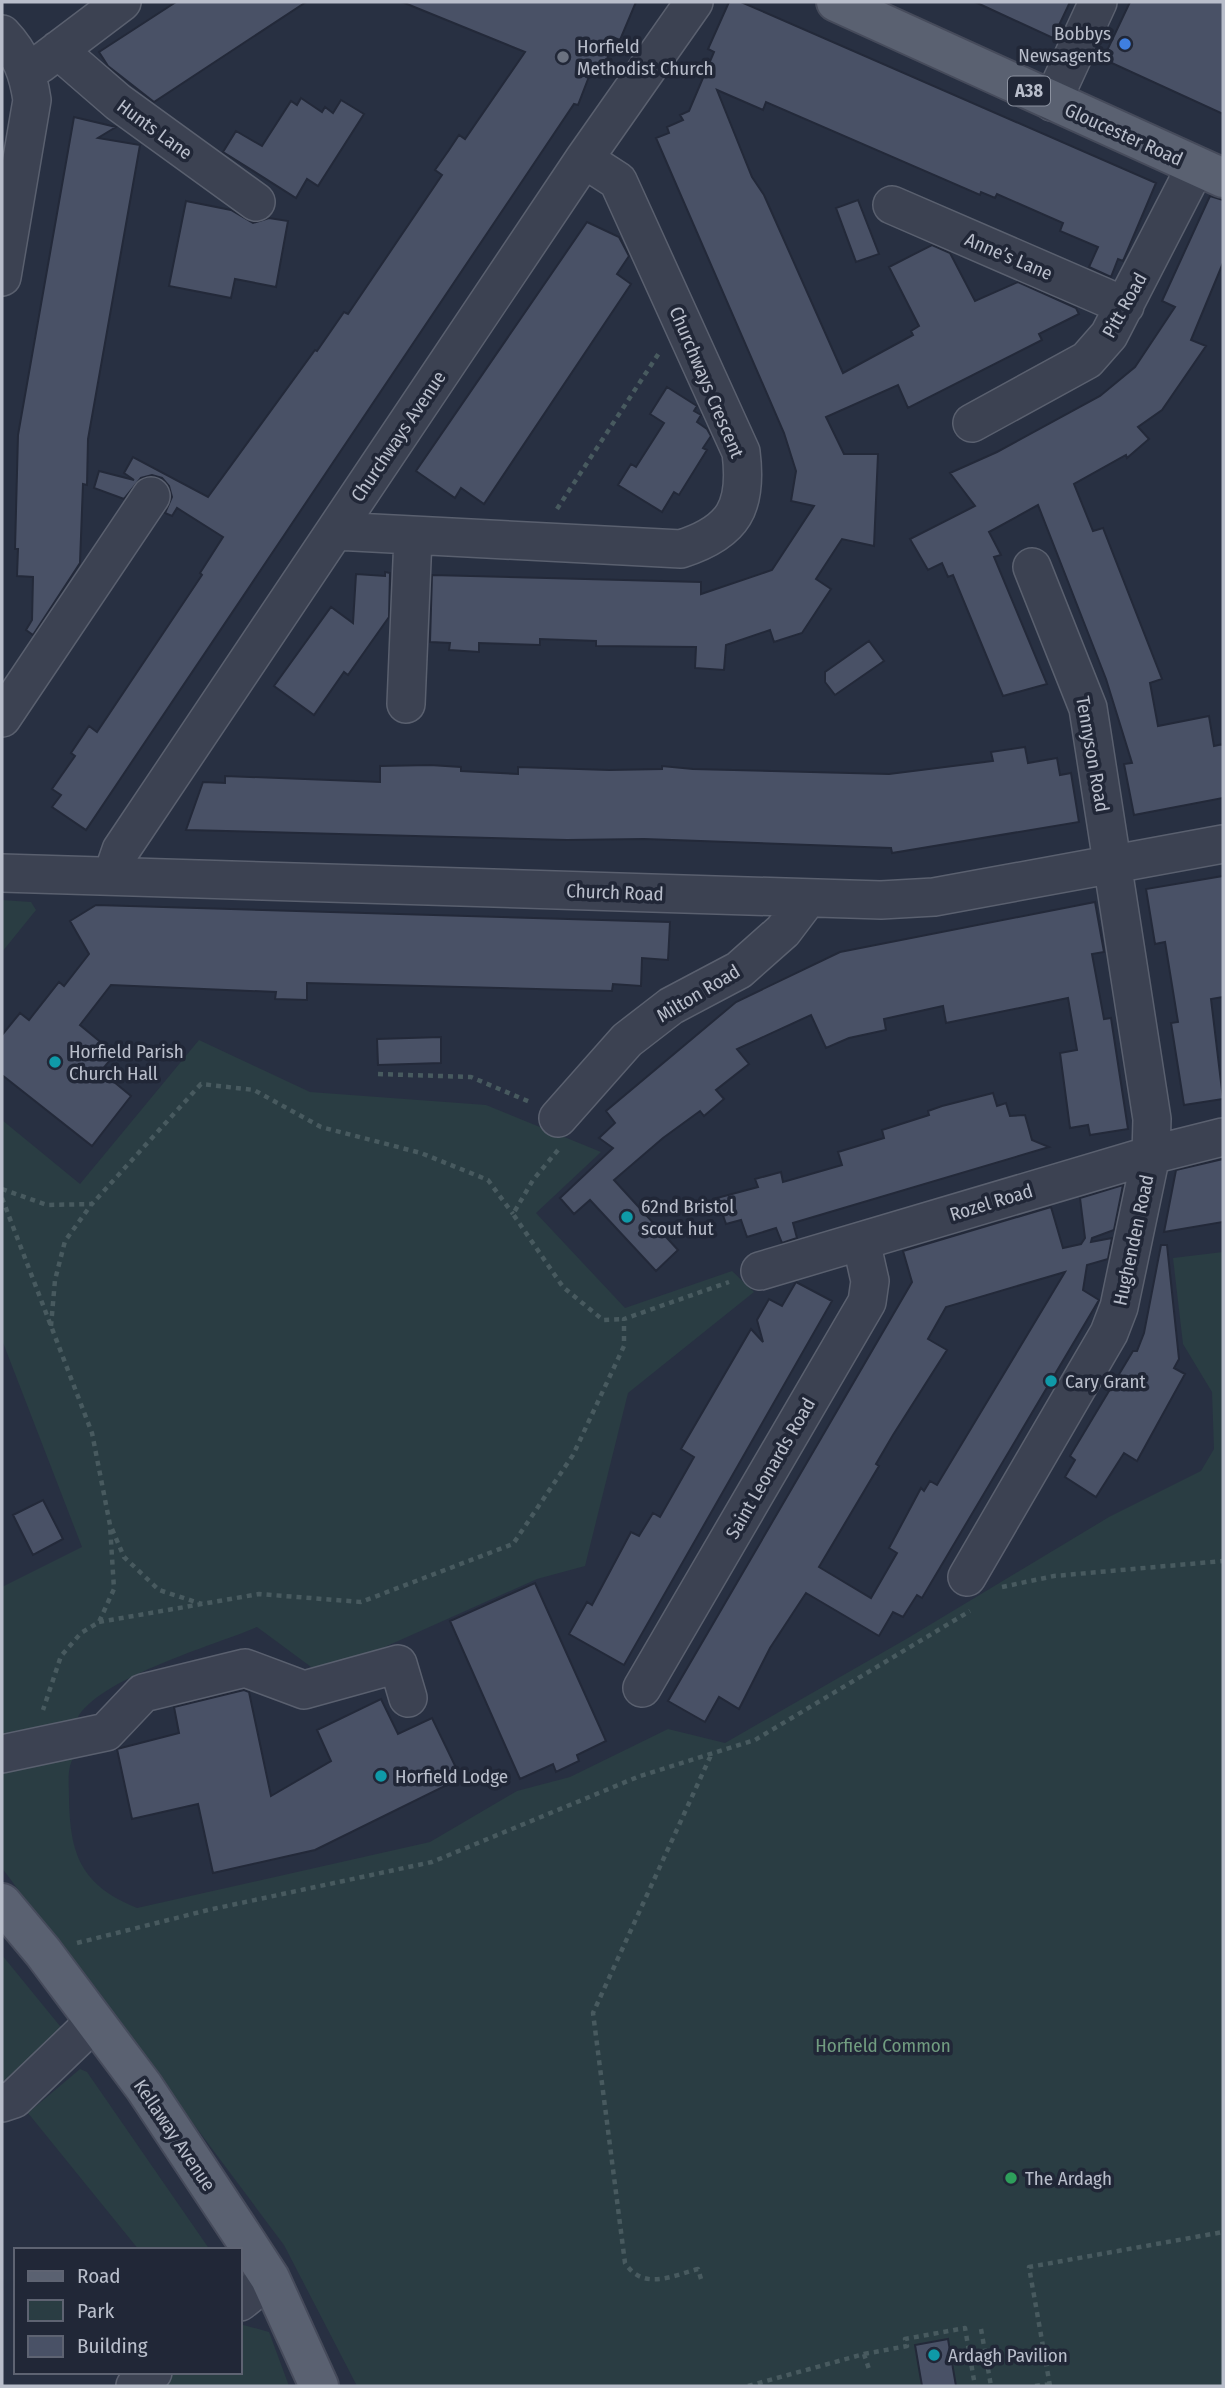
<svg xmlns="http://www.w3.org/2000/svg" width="1225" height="2388" font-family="'Fira Sans Condensed',sans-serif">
	<rect width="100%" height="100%" fill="#283042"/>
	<!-- green -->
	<path fill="#2a3d43" d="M 2,900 L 31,902 L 36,910 L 2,952 Z
		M 199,1040 L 310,1092 L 486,1105 L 601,1152 L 536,1213 L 625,1308 L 732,1271 L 754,1292 L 628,1393 L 585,1566 L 537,1579 L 322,1675 L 257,1627 C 212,1646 106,1676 79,1715 C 72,1726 75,1739 77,1752 C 66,1766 69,1780 69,1798 C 70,1855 81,1885 137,1908 L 430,1842 L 517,1791 L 570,1777 L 668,1729 L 725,1743 L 908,1638 L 1109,1517 L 1201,1471 L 1214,1449 L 1212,1392 L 1183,1344 L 1173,1258 L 1223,1252 L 1223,2386 L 357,2386 L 284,2245 L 2,1868 L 2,1587 L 82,1547 L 2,1340 L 2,1120 L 80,1184 Z
		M 2,1955 L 64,2031 L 8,2080 L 2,2081 Z
		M 80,2069 L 87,2072 L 210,2250 L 139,2250 L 28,2113 Z
		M 240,2324 L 269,2332 L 289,2386 L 143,2386 L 161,2372 L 240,2372 Z"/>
	<!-- building -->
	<path fill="#495166" stroke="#232939" stroke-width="2" fill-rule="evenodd" d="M 176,2 L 306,2 L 154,102 L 108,66 L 99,52 Z
		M 402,2 L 636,2 L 620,40 L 615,38 L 600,78 L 590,74 L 578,105 L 574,104 L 86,830 L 52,807 L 61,795 L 52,789 L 75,756 L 71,753 L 89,726 L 97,732 L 202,575 L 200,573 L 223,537 L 177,508 L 172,516 L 165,513 L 172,497 L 169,486 L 162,478 L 152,475 L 141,478 L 124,499 L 94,488 L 99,471 L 134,480 L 124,473 L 133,457 L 208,497 L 315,350 L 317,351 L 344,312 L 348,314 L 442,175 L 435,170 L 449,150 L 459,135 L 465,139 L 525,52 Z
		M 729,2 L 741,2 L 1156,183 L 1123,261 L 1118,259 L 1111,277 L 1089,267 L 1098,247 L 1060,231 L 1063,223 L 997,194 L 995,198 L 981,192 L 980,195 L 766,102 L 763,110 L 717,90 L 752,177 L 764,195 L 843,373 L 913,335 L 911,331 L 919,326 L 889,267 L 932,245 L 950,253 L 975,301 L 1018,282 L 1076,308 L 1079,314 L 1039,334 L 1042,340 L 908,408 L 898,385 L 826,417 L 844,454 L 878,454 L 874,546 L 842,539 L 816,579 L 831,589 L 802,633 L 774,642 L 770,630 L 726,645 L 724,670 L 695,668 L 696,647 L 596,646 L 596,641 L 540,639 L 540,645 L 479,643 L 479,652 L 449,650 L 450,643 L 430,642 L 432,575 L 701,582 L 701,594 L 772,570 L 814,506 L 791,501 L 796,471 L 784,433 L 656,138 L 669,133 L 667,127 L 683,120 L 680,115 L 689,111 L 714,52 L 708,49 Z
		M 975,2 L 1070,2 L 1053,38 Z
		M 1130,2 L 1223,2 L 1223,114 L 1103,59 Z
		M 301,98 L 322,112 L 325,107 L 333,113 L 341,100 L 364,114 L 318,186 L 307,179 L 296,198 L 223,152 L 236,131 L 262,146 L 291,101 L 297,105 Z
		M 74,117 L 116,127 L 98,138 L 140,145 L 88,439 L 87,485 L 83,484 L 80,563 L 33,635 L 26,630 L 32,620 L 33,577 L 17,576 L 18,549 L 15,549 L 18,435 Z
		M 1210,196 L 1223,200 L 1223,263 L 1191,340 L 1206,346 L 1162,410 L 1138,427 L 1149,439 L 1127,458 L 1126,455 L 1074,484 L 1093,531 L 1103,528 L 1162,679 L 1150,683 L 1158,726 L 1209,716 L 1214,746 L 1223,744 L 1223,798 L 1134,815 L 1124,764 L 1132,763 L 1106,679 L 1038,505 L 989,532 L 1001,555 L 994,557 L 1047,684 L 1003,696 L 953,575 L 948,577 L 942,563 L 928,570 L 910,539 L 975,506 L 950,473 L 997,452 L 1100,396 L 1135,367 L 1175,307 L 1162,301 Z
		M 858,200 L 879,254 L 856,262 L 836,208 Z
		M 186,201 L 231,210 L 253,223 L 269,218 L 288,221 L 276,287 L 235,279 L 231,298 L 169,286 Z
		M 587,222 L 619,237 L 629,256 L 617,274 L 631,284 L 484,504 L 461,488 L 455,498 L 416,471 Z
		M 667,387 L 697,406 L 694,411 L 701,415 L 697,422 L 707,429 L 711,436 L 703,448 L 707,450 L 679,495 L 674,492 L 662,512 L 618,485 L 631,464 L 636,467 L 664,423 L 650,414 Z
		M 385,572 L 390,573 L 389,617 L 348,675 L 344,672 L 314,715 L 274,686 L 331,607 L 353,623 L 356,574 L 385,576 Z
		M 869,641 L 884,661 L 835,695 L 825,682 L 825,672 Z
		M 1025,747 L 1028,763 L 1057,758 L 1060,775 L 1071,773 L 1079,822 L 892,853 L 891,848 L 644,839 L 567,840 L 186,830 L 203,782 L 225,783 L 225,776 L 380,782 L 380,766 L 430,765 L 461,767 L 461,771 L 518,774 L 518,767 L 609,770 L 662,769 L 662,766 L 693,769 L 889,774 L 993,761 L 991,752 Z
		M 1223,876 L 1223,997 L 1211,999 L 1223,1099 L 1184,1105 L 1171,1023 L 1178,1022 L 1165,942 L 1155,944 L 1146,889 Z
		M 1095,902 L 1104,952 L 1092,954 L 1104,1019 L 1111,1018 L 1128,1129 L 1090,1135 L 1088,1125 L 1070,1128 L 1060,1053 L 1077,1050 L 1068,998 L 946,1023 L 943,1006 L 884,1019 L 886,1030 L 849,1038 L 826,1048 L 811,1015 L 737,1049 L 749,1064 L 716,1090 L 724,1099 L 704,1116 L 700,1111 L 663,1138 L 614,1180 L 678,1250 L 656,1271 L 590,1200 L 574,1214 L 560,1198 L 613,1148 L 599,1138 L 615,1123 L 606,1111 L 736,1002 L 840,952 Z
		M 96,905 L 670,922 L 668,960 L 642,958 L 641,986 L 613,984 L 612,991 L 307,983 L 307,1000 L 275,999 L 276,992 L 111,985 L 80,1025 L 115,1054 L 101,1071 L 131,1096 L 92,1146 L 2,1075 L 2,1035 L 20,1013 L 29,1020 L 59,982 L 64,986 L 89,954 L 70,921 Z
		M 441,1037 L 441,1063 L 378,1065 L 377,1039 Z
		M 993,1093 L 997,1106 L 1006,1103 L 1010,1116 L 1025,1115 L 1032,1140 L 1049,1147 L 793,1223 L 797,1238 L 782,1243 L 776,1228 L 747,1237 L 741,1220 L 726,1224 L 717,1198 L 758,1187 L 755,1179 L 781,1172 L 783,1182 L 842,1165 L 838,1152 L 884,1138 L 882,1130 L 929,1115 L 928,1111 L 942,1106 Z
		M 1223,1159 L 1223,1222 L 1164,1232 L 1176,1170 Z
		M 1123,1185 L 1114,1230 L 1092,1238 L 1091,1242 L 1112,1238 L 1108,1259 L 1087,1265 L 1083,1290 L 1099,1300 L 922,1598 L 917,1595 L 903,1617 L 893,1612 L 879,1636 L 806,1593 L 770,1648 L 739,1709 L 719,1697 L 705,1722 L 668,1701 L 912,1282 L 903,1251 L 1051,1207 L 1063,1248 L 1081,1244 L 1085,1238 L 1080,1198 ZM 1065,1272 L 937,1485 L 930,1481 L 924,1491 L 921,1488 L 889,1548 L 897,1553 L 871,1598 L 819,1567 L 879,1466 L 876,1464 L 893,1435 L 947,1350 L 928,1339 L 946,1307 Z
		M 1161,1245 L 1167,1245 L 1179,1359 L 1174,1368 L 1185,1374 L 1137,1461 L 1124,1453 L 1096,1497 L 1065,1477 L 1075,1460 L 1070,1456 L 1133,1351 L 1137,1351 L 1144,1333 Z
		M 796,1282 L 832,1301 L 624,1665 L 569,1634 L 587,1602 L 592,1605 L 631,1532 L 639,1536 L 653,1513 L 660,1517 L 694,1457 L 681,1449 L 751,1329 L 763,1342 L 757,1320 L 769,1299 L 782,1306 Z
		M 43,1500 L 63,1539 L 33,1555 L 13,1515 Z
		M 535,1583 L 606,1741 L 577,1755 L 579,1761 L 556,1772 L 553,1764 L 520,1779 L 450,1621 Z
		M 244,1690 L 249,1692 L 271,1796 L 331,1761 L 317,1730 L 381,1699 L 398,1734 L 432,1718 L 461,1778 L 315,1850 L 213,1873 L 198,1804 L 132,1819 L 117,1749 L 179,1733 L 174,1707 Z
		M 948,2339 L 956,2386 L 922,2386 L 915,2345 Z"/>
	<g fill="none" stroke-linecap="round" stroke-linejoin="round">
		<defs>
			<path id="minor" d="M 2,34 C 21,54 28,73 32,100 L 2,277
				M 58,50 L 118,102 L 256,202
				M 40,64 L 122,2
				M 1052,102 L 1098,2
				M 892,205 L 1125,306
				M 972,423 L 1087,360 L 1109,335 L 1196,166
				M 335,531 L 681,549 C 734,532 748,507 741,452 L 618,181 L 584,159
				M 406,704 L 413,537
				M 2,718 L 151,496
				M 2,873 L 881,900 L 934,897 L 1223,844
				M 112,876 L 121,850 L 584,159 L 694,2
				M 558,1118 L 627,1040 L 671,1006 L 739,970 L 783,931 L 808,898
				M 760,1271 L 1151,1155 L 1223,1137
				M 967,1577 L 1109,1333 L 1119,1307 L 1151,1155 L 1152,1119 L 1088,708 L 1032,567
				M 642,1688 L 867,1302 L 870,1281 L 861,1241
				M 2,1754 L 106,1732 L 143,1693 L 245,1668 L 304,1690 L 398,1664 L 408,1698
				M 2,2103 L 14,2099 L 94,2022
				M 240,2302 L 270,2278
				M 135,2386 L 153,2372"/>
			<path id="major" d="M 836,2 L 1223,178
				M 2,1903 L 43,1952 L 144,2087 L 242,2235 L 270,2278 L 319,2386"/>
		</defs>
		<!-- minor casing -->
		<use href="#minor" stroke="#5a606f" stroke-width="40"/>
		<!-- major casing -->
		<use href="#major" stroke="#464b5b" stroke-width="42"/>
		<!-- path -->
		<path stroke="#485a5f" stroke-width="4.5" stroke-dasharray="5 5" stroke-linecap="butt" d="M 557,509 L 659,353
			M 378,1074 L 471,1077 L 530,1102
			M 558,1150 L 533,1180 L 513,1214 L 563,1287 L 603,1320 L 624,1319
			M 2,1189 L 47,1205 L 92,1204 L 201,1084 L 254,1090 L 321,1127 L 421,1153 L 488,1180 L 513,1214
			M 2,1198 L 92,1433 L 110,1525 L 114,1589 L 99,1622 L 81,1633 L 61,1656 L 43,1710
			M 51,1326 L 55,1280 L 65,1241 L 91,1205
			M 112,1529 L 124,1557 L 159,1590 L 202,1604
			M 1002,1587 L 1054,1576 L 1223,1561
			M 99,1622 L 259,1594 L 361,1602 L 513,1544 L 573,1455 L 624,1346 L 624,1319 L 729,1282
			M 77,1943 L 208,1910 L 432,1862 L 640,1776 L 755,1740 L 970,1611
			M 701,2279 L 698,2269 C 672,2276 643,2291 625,2263 L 593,2013 L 711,1755
			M 981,2329 L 991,2386
			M 864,2354 L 907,2346 L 905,2339 L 965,2328 L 975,2386
			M 748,2386 L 864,2354 L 869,2369
			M 1035,2386 L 1050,2384
			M 1050,2386 L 1029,2267 L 1223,2232"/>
		<!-- minor -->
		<use href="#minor" stroke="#3c4252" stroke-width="37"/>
		<!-- major -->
		<use href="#major" stroke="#5a6171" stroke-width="38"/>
	</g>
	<!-- markers -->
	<circle fill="#3f7fe0" stroke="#212737" stroke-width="2.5" cx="1125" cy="44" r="7"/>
	<circle fill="#6b7280" stroke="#212737" stroke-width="2.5" cx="563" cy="57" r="7"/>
	<g fill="#0f9aa8" stroke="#212737" stroke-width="2.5">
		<circle cx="55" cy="1062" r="7"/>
		<circle cx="627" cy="1217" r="7"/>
		<circle cx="1051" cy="1381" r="7"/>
		<circle cx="381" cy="1776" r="7"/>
		<circle cx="934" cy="2355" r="7"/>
	</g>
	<circle fill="#2e9e5b" stroke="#212737" stroke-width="2.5" cx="1011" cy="2178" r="7"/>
	<g text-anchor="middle" stroke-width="7" stroke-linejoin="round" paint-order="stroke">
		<!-- shield labels -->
		<rect fill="#212737" stroke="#8b919f" stroke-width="2" x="1008" y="76.5" width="42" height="29" rx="5"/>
		<g font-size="18" font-weight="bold" fill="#b9becb">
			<text x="1029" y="97">A38</text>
		</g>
		<!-- poi labels -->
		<g font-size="19" fill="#b9becb" stroke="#212737" text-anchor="start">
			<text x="1111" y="40" text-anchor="end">Bobbys<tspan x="1111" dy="22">Newsagents</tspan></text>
			<text x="577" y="53">Horfield<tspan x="577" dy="22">Methodist Church</tspan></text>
			<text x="69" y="1058">Horfield Parish<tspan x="69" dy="22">Church Hall</tspan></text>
			<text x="641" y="1213">62nd Bristol<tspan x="641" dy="22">scout hut</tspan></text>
			<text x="1065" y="1388">Cary Grant</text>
			<text x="395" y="1783">Horfield Lodge</text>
			<text x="1025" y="2185">The Ardagh</text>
			<text x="948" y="2362">Ardagh Pavilion</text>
		</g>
		<!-- street labels -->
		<g font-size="19" fill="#b9becb" stroke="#212737">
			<text transform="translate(155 129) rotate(36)" y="7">Hunts Lane</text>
			<text transform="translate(1124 134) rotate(24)" y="7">Gloucester Road</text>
			<text transform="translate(1009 256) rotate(23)" y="7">Anne’s Lane</text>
			<text transform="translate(1124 305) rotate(-61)" y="7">Pitt Road</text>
			<text transform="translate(707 382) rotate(67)" y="7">Churchways Crescent</text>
			<text transform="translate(398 436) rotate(-56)" y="7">Churchways Avenue</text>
			<text transform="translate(1093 754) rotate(80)" y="7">Tennyson Road</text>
			<text transform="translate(615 892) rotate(2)" y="7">Church Road</text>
			<text transform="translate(698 993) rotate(-31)" y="7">Milton Road</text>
			<text transform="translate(991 1202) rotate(-17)" y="7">Rozel Road</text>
			<text transform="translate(1133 1240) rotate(-78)" y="7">Hughenden Road</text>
			<text transform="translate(770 1468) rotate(-60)" y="7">Saint Leonards Road</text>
			<text transform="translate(175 2135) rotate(56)" y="7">Kellaway Avenue</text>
		</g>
		<!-- park labels -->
		<g font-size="19" fill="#719c80" stroke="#212737">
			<text x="883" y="2052">Horfield Common</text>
		</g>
	</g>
	<!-- border -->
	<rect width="1225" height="2388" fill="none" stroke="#b9becb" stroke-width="7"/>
	<!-- legend -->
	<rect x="14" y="2248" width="228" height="126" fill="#212737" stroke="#5e6372" stroke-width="2"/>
	<rect x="28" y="2271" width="35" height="10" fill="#5a6171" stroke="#5e6372" stroke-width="2"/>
	<text x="77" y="2283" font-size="21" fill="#b9becb">Road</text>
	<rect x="28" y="2300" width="35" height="21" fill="#2a3d43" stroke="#5e6372" stroke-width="2"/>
	<text x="77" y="2318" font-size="21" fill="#b9becb">Park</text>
	<rect x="28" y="2336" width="35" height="21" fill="#495166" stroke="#5e6372" stroke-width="2"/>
	<text x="77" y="2353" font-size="21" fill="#b9becb">Building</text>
</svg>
